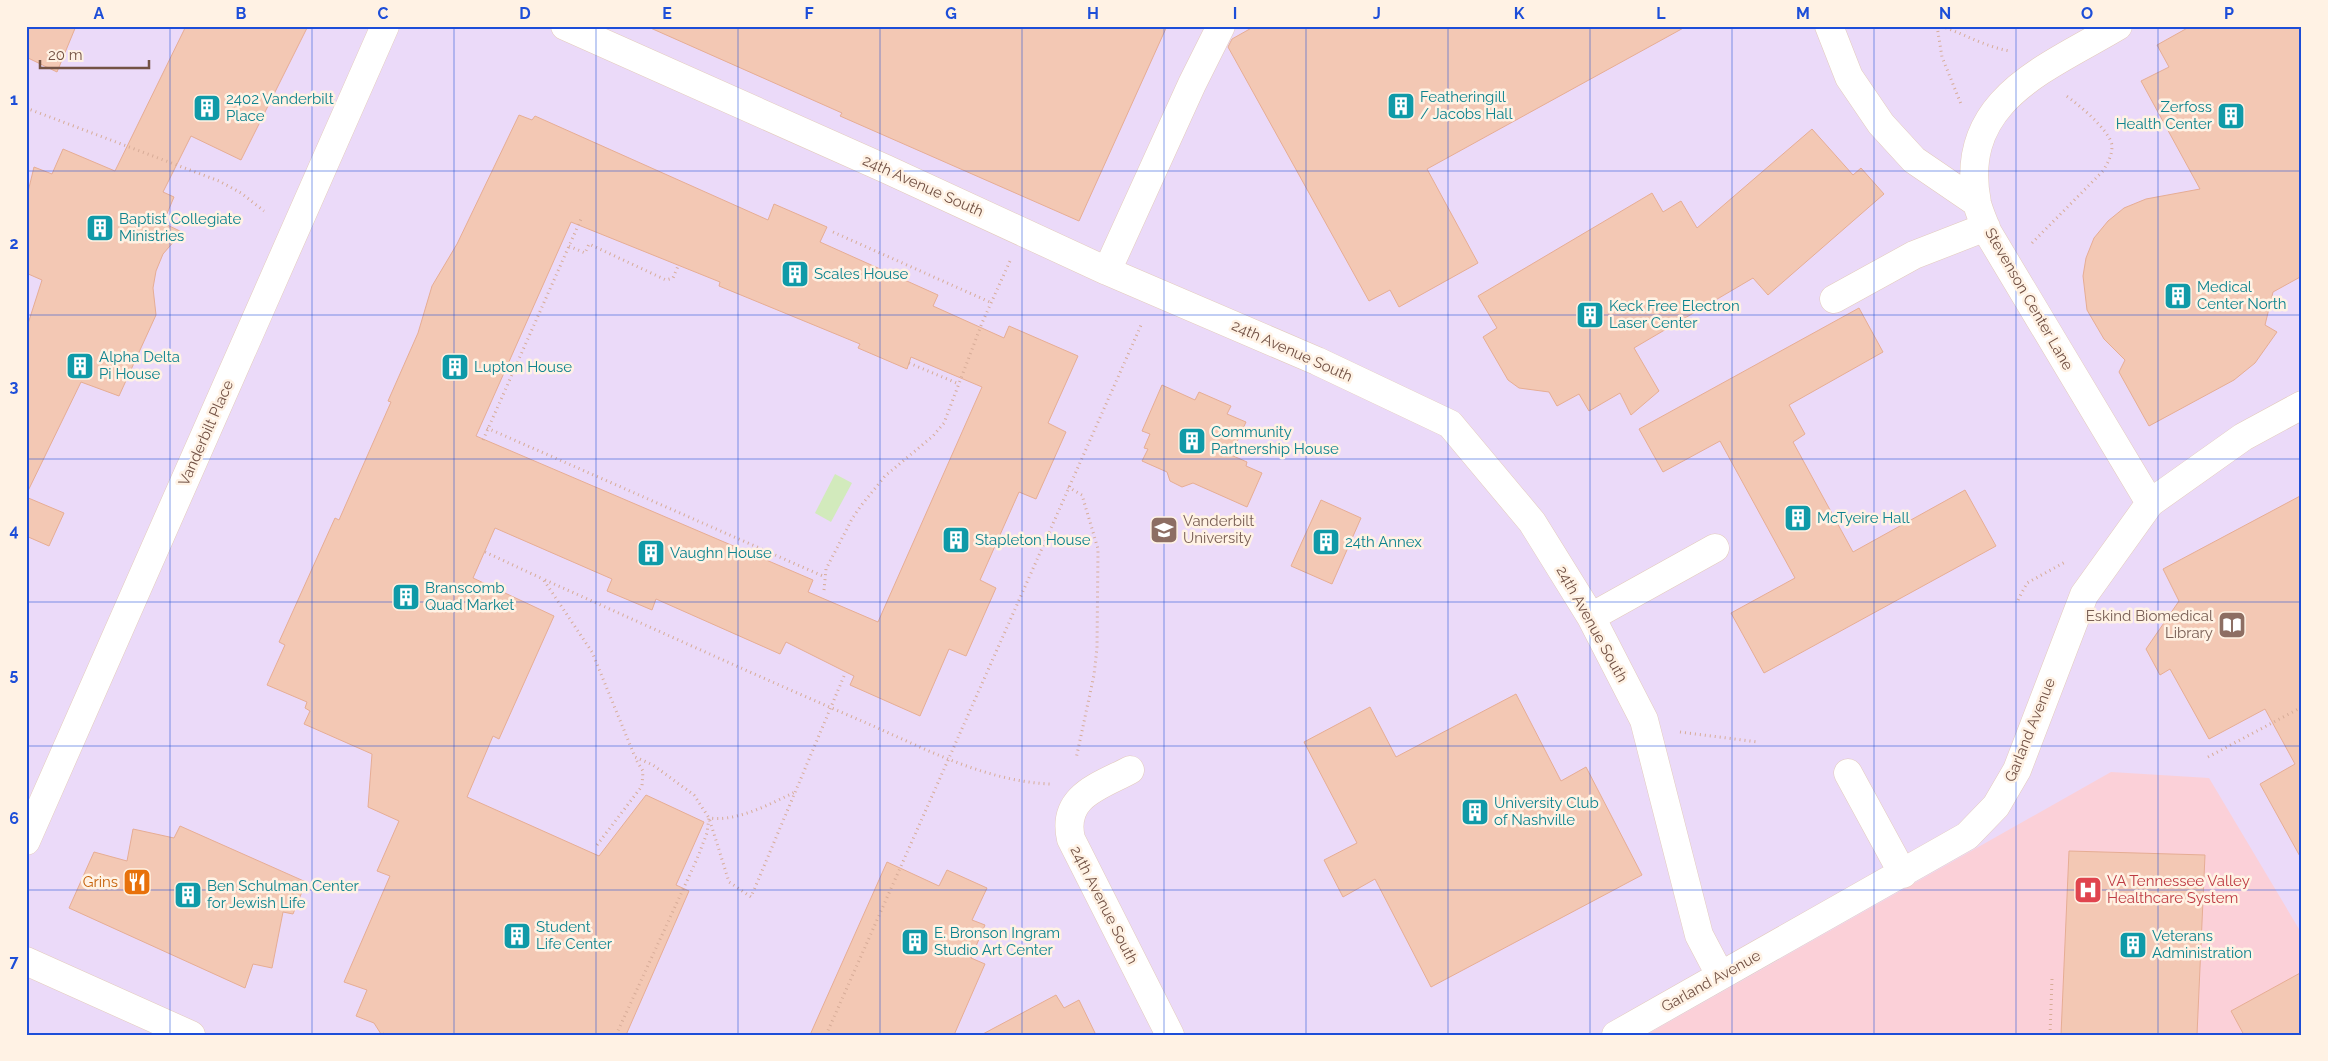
<svg xmlns="http://www.w3.org/2000/svg" width="2328" height="1061" font-family="Raleway,sans-serif">
	<rect width="100%" height="100%" fill="#fdeedd"/>
	<!-- education -->
	<path fill="#ebdaf9" d="M 26,26 L 2302,26 L 2302,1035 L 26,1035 Z"/>
	<!-- medical -->
	<path fill="#fbd0d8" d="M 2111,772 L 2209,778 L 2302,934 L 2302,1035 L 1646,1035 Z"/>
	<!-- green -->
	<path fill="#d2eabc" d="M 835,474 L 852,483 L 831,522 L 815,513 Z"/>
	<!-- building -->
	<path fill="#f3c8b4" stroke="#e6ad94" fill-rule="evenodd" d="M 26,26 L 76,26 L 57,72 L 26,57 Z
		M 186,26 L 308,26 L 241,160 L 191,136 L 163,192 L 174,197 L 163,223 L 182,232 L 163,254 L 156,271 L 153,288 L 156,315 L 119,396 L 81,382 L 26,495 L 26,330 L 42,280 L 26,273 L 26,200 L 34,167 L 52,174 L 63,149 L 115,171 Z
		M 646,26 L 1167,26 L 1079,221 L 840,116 L 842,113 Z
		M 1255,26 L 1687,26 L 1427,169 L 1478,263 L 1399,307 L 1390,290 L 1369,301 L 1228,47 L 1232,39 Z
		M 2191,26 L 2302,26 L 2302,276 L 2273,292 L 2265,325 L 2277,332 L 2255,363 L 2234,380 L 2149,426 L 2119,372 L 2125,360 L 2104,339 L 2087,310 L 2083,276 L 2086,258 L 2094,238 L 2108,221 L 2124,208 L 2146,199 L 2200,189 L 2141,81 L 2169,67 L 2157,45 Z
		M 519,115 L 532,120 L 535,116 L 768,220 L 774,204 L 827,227 L 820,242 L 938,295 L 933,306 L 1004,338 L 1009,326 L 1078,356 L 1048,423 L 1066,432 L 1036,499 L 1019,492 L 980,580 L 996,588 L 966,656 L 949,649 L 920,716 L 850,685 L 854,676 L 786,642 L 780,654 L 656,599 L 652,610 L 607,591 L 612,579 L 495,528 L 473,578 L 554,616 L 499,739 L 493,736 L 467,797 L 599,856 L 646,795 L 704,822 L 676,885 L 689,891 L 626,1035 L 385,1035 L 384,1033 L 381,1034 L 374,1023 L 356,1016 L 367,990 L 344,982 L 390,876 L 377,871 L 399,821 L 368,807 L 372,754 L 304,724 L 310,711 L 305,708 L 307,702 L 267,685 L 285,645 L 279,642 L 335,518 L 339,520 L 391,402 L 388,401 L 418,333 L 432,286 L 457,244 ZM 571,222 L 720,282 L 719,286 L 860,344 L 858,348 L 907,369 L 911,357 L 982,387 L 878,622 L 808,592 L 813,580 L 476,436 Z
		M 1812,129 L 1853,175 L 1861,168 L 1884,194 L 1768,295 L 1753,278 L 1634,348 L 1659,391 L 1631,415 L 1620,393 L 1589,411 L 1579,394 L 1557,406 L 1549,392 L 1519,388 L 1508,380 L 1483,337 L 1497,328 L 1478,296 L 1652,193 L 1663,212 L 1681,201 L 1697,228 Z
		M 1859,308 L 1883,352 L 1789,405 L 1805,434 L 1793,442 L 1853,552 L 1965,490 L 1996,546 L 1764,673 L 1731,613 L 1795,578 L 1720,441 L 1663,472 L 1639,429 Z
		M 1162,385 L 1195,400 L 1199,392 L 1231,406 L 1227,414 L 1246,422 L 1231,455 L 1247,462 L 1246,466 L 1262,473 L 1247,507 L 1193,483 L 1182,487 L 1170,481 L 1167,472 L 1142,461 L 1148,449 L 1144,448 L 1150,434 L 1142,431 Z
		M 2302,495 L 2302,860 L 2260,784 L 2295,764 L 2265,709 L 2209,739 L 2170,669 L 2160,675 L 2146,649 L 2179,601 L 2163,569 Z
		M 26,497 L 64,513 L 49,546 L 26,536 Z
		M 1321,500 L 1361,518 L 1332,584 L 1291,566 Z
		M 1516,694 L 1561,781 L 1586,767 L 1642,875 L 1431,987 L 1375,879 L 1343,897 L 1324,860 L 1357,843 L 1304,742 L 1370,707 L 1396,757 Z
		M 180,826 L 306,882 L 293,914 L 283,912 L 272,968 L 253,964 L 245,988 L 69,908 L 94,852 L 127,861 L 133,829 L 174,838 Z
		M 2069,851 L 2205,855 L 2197,1035 L 2061,1035 Z
		M 887,862 L 939,886 L 947,870 L 987,888 L 972,920 L 985,925 L 971,958 L 985,964 L 954,1035 L 810,1035 Z
		M 2302,972 L 2302,1035 L 2244,1035 L 2231,1011 Z
		M 1056,995 L 1064,1008 L 1079,1000 L 1096,1035 L 981,1035 Z"/>
	<g fill="none" stroke-linecap="round" stroke-linejoin="round">
		<defs>
			<path id="minor" d="M 565,26 L 886,169 L 1107,271 L 1317,361 L 1450,424 L 1532,522 L 1591,617 L 1644,720 L 1699,935 L 1720,975
				M 1829,26 L 1849,77 L 1881,124 L 1914,160 L 1977,203
				M 2118,26 C 2046,69 1957,100 1977,203 C 1979,212 1984,222 1987,231 L 2150,503
				M 1107,271 L 1192,84 L 1221,26
				M 1834,299 L 1914,255 L 1986,227
				M 1591,617 L 1715,548
				M 1130,770 C 1100,786 1061,796 1071,839 L 1170,1035
				M 1848,773 L 1903,874
				M 26,841 L 385,26
				M 26,961 L 191,1035
				M 1616,1035 L 1967,836 L 1996,806 L 2017,770 L 2084,595 L 2150,503 L 2243,437 L 2302,405"/>
		</defs>
		<!-- minor casing -->
		<use href="#minor" stroke="#e3cbbc" stroke-width="29"/>
		<!-- path -->
		<path stroke="#d7ac98" stroke-width="3" stroke-dasharray="1 4" stroke-linecap="butt" d="M 1937,26 L 1942,57 L 1961,104
			M 1941,26 C 1964,34 1986,47 2010,51
			M 26,108 L 219,181 L 241,193 L 264,211
			M 833,232 L 992,303
			M 2032,243 L 2103,171 C 2108,162 2112,156 2112,146 C 2111,131 2077,103 2065,95
			M 569,246 L 585,253 L 589,244 L 666,280 L 673,278 L 678,266
			M 909,363 L 959,384
			M 487,428 L 825,577
			M 483,440 L 581,219
			M 1068,487 L 1082,495 L 1098,549 L 1097,648 L 1094,675 L 1076,759
			M 485,552 L 543,579
			M 824,590 L 826,569 L 852,519 L 860,507 L 885,476 L 933,436 L 944,423 L 982,323 L 1010,261
			M 2018,600 L 2027,583 L 2067,561
			M 844,676 L 751,897 L 729,882 L 709,818 L 694,795 L 653,765 L 635,757 L 592,652 L 543,579 C 650,627 757,676 864,722 C 924,748 984,781 1050,784
			M 1680,732 L 1758,742
			M 2208,757 L 2302,707
			M 597,845 L 642,786 L 643,771 L 635,758
			M 616,1035 L 697,859 L 707,833 L 709,818 C 737,822 770,804 795,792
			M 826,1035 L 1142,323
			M 2050,1035 L 2052,979"/>
		<!-- minor -->
		<use href="#minor" stroke="#fff" stroke-width="28"/>
	</g>
	<!-- grid -->
	<path fill="none" stroke="#1d4ed8" stroke-width="1" stroke-opacity="0.55" d="M 170,26 L 170,1035M 312,26 L 312,1035M 454,26 L 454,1035M 596,26 L 596,1035M 738,26 L 738,1035M 880,26 L 880,1035M 1022,26 L 1022,1035M 1164,26 L 1164,1035M 1306,26 L 1306,1035M 1448,26 L 1448,1035M 1590,26 L 1590,1035M 1732,26 L 1732,1035M 1874,26 L 1874,1035M 2016,26 L 2016,1035M 2158,26 L 2158,1035M 26,171 L 2302,171M 26,315 L 2302,315M 26,459 L 2302,459M 26,602 L 2302,602M 26,746 L 2302,746M 26,890 L 2302,890"/>
	<!-- icons -->
	<defs>
		<symbol id="building-square" viewBox="-11 -11 22 22"><rect x="-9" y="-9" width="18" height="18" rx="4" fill="#0f9aa8" stroke="#fff2e4"/><path d="M-4-6H4V6H1V3H-1V6H-4ZM-2.5-4.3h1.7v1.8h-1.7ZM.8-4.3h1.7v1.8H.8ZM-2.5-1h1.7V.8h-1.7ZM.8-1h1.7V.8H.8Z" fill="#fff"/></symbol>
		<symbol id="university-square" viewBox="-11 -11 22 22"><rect x="-9" y="-9" width="18" height="18" rx="4" fill="#8d6e63" stroke="#fff2e4"/><path d="M0-5L7-2L0 1L-7-2ZM-4 1L0 2.5L4 1V4Q0 6-4 4Z" fill="#fff"/></symbol>
		<symbol id="library-square" viewBox="-11 -11 22 22"><rect x="-9" y="-9" width="18" height="18" rx="4" fill="#8d6e63" stroke="#fff2e4"/><path d="M-6-4Q-3-5.5-.7-3.5V5Q-3 3-6 4ZM6-4Q3-5.5 .7-3.5V5Q3 3 6 4Z" fill="#fff"/></symbol>
		<symbol id="restaurant-square" viewBox="-11 -11 22 22"><rect x="-9" y="-9" width="18" height="18" rx="4" fill="#e8710a" stroke="#fff2e4"/><path d="M-5-6h1v4h1v-4h1v4h1v-4h1v5L-1.5 .5V6h-2V.5L-5-1ZM5-6V6H3V1.5H1.5Q1.5-4 5-6Z" fill="#fff"/></symbol>
		<symbol id="hospital-square" viewBox="-11 -11 22 22"><rect x="-9" y="-9" width="18" height="18" rx="4" fill="#e0444e" stroke="#fff2e4"/><path d="M-5-5h3v3.5h4V-5h3V5h-3V1.5h-4V5h-3Z" fill="#fff"/></symbol>
	</defs>
	<g fill-rule="evenodd">
		<use href="#building-square" x="1385" y="90" width="32" height="32"/>
		<use href="#building-square" x="191" y="92" width="32" height="32"/>
		<use href="#building-square" x="2215" y="100" width="32" height="32"/>
		<use href="#building-square" x="84" y="212" width="32" height="32"/>
		<use href="#building-square" x="779" y="258" width="32" height="32"/>
		<use href="#building-square" x="2162" y="280" width="32" height="32"/>
		<use href="#building-square" x="1574" y="299" width="32" height="32"/>
		<use href="#building-square" x="64" y="350" width="32" height="32"/>
		<use href="#building-square" x="439" y="351" width="32" height="32"/>
		<use href="#building-square" x="1176" y="425" width="32" height="32"/>
		<use href="#building-square" x="1782" y="502" width="32" height="32"/>
		<use href="#university-square" x="1148" y="514" width="32" height="32"/>
		<use href="#building-square" x="940" y="524" width="32" height="32"/>
		<use href="#building-square" x="1310" y="526" width="32" height="32"/>
		<use href="#building-square" x="635" y="537" width="32" height="32"/>
		<use href="#building-square" x="390" y="581" width="32" height="32"/>
		<use href="#library-square" x="2216" y="609" width="32" height="32"/>
		<use href="#building-square" x="1459" y="796" width="32" height="32"/>
		<use href="#restaurant-square" x="121" y="866" width="32" height="32"/>
		<use href="#hospital-square" x="2072" y="874" width="32" height="32"/>
		<use href="#building-square" x="172" y="879" width="32" height="32"/>
		<use href="#building-square" x="501" y="920" width="32" height="32"/>
		<use href="#building-square" x="899" y="926" width="32" height="32"/>
		<use href="#building-square" x="2117" y="929" width="32" height="32"/>
	</g>
	<g text-anchor="middle" stroke-width="5" stroke-linejoin="round" paint-order="stroke">
		<!-- culture labels -->
		<g font-size="15" fill="#0d838f" stroke="#fff2e4" text-anchor="start">
			<text x="1420" y="102">Featheringill<tspan x="1420" dy="17">/ Jacobs Hall</tspan></text>
			<text x="226" y="104">2402 Vanderbilt<tspan x="226" dy="17">Place</tspan></text>
			<text x="2212" y="112" text-anchor="end">Zerfoss<tspan x="2212" dy="17">Health Center</tspan></text>
			<text x="119" y="224">Baptist Collegiate<tspan x="119" dy="17">Ministries</tspan></text>
			<text x="814" y="279">Scales House</text>
			<text x="2197" y="292">Medical<tspan x="2197" dy="17">Center North</tspan></text>
			<text x="1609" y="311">Keck Free Electron<tspan x="1609" dy="17">Laser Center</tspan></text>
			<text x="99" y="362">Alpha Delta<tspan x="99" dy="17">Pi House</tspan></text>
			<text x="474" y="372">Lupton House</text>
			<text x="1211" y="437">Community<tspan x="1211" dy="17">Partnership House</tspan></text>
			<text x="1817" y="523">McTyeire Hall</text>
			<text x="975" y="545">Stapleton House</text>
			<text x="1345" y="547">24th Annex</text>
			<text x="670" y="558">Vaughn House</text>
			<text x="425" y="593">Branscomb<tspan x="425" dy="17">Quad Market</tspan></text>
			<text x="1494" y="808">University Club<tspan x="1494" dy="17">of Nashville</tspan></text>
			<text x="207" y="891">Ben Schulman Center<tspan x="207" dy="17">for Jewish Life</tspan></text>
			<text x="536" y="932">Student<tspan x="536" dy="17">Life Center</tspan></text>
			<text x="934" y="938">E. Bronson Ingram<tspan x="934" dy="17">Studio Art Center</tspan></text>
			<text x="2152" y="941">Veterans<tspan x="2152" dy="17">Administration</tspan></text>
		</g>
		<!-- street labels -->
		<g font-size="15" fill="#735245" stroke="#fff2e4">
			<text transform="translate(923 186) rotate(24)" y="5">24th Avenue South</text>
			<text transform="translate(2029 299) rotate(60)" y="5">Stevenson Center Lane</text>
			<text transform="translate(1292 351) rotate(24)" y="5">24th Avenue South</text>
			<text transform="translate(206 433) rotate(-66)" y="5">Vanderbilt Place</text>
			<text transform="translate(1592 624) rotate(61)" y="5">24th Avenue South</text>
			<text transform="translate(2030 730) rotate(-68)" y="5">Garland Avenue</text>
			<text transform="translate(1104 905) rotate(63)" y="5">24th Avenue South</text>
			<text transform="translate(1711 981) rotate(-29)" y="5">Garland Avenue</text>
		</g>
		<!-- education labels -->
		<g font-size="15" fill="#785e54" stroke="#fff2e4" text-anchor="start">
			<text x="1183" y="526">Vanderbilt<tspan x="1183" dy="17">University</tspan></text>
			<text x="2213" y="621" text-anchor="end">Eskind Biomedical<tspan x="2213" dy="17">Library</tspan></text>
		</g>
		<!-- health labels -->
		<g font-size="15" fill="#be3a42" stroke="#fff2e4" text-anchor="start">
			<text x="2107" y="886">VA Tennessee Valley<tspan x="2107" dy="17">Healthcare System</tspan></text>
		</g>
		<!-- food labels -->
		<g font-size="15" fill="#c56008" stroke="#fff2e4" text-anchor="end">
			<text x="118" y="887">Grins</text>
		</g>
	</g>
	<!-- border -->
	<rect width="2328" height="1061" fill="none" stroke="#fff2e4" stroke-width="55"/>
	<!-- scale -->
	<path d="M40 60v8h109v-8" fill="none" stroke="#735245" stroke-width="2.5"/>
	<text x="48" y="60" font-size="15" fill="#735245" stroke="#fff2e4" stroke-width="4" paint-order="stroke">20 m</text>
	<rect x="28" y="28" width="2272" height="1006" fill="none" stroke="#1d4ed8" stroke-width="2"/>
	<g font-size="16" text-anchor="middle" font-weight="bold" fill="#1d4ed8">
		<text x="99" y="19">A</text>
		<text x="241" y="19">B</text>
		<text x="383" y="19">C</text>
		<text x="525" y="19">D</text>
		<text x="667" y="19">E</text>
		<text x="809" y="19">F</text>
		<text x="951" y="19">G</text>
		<text x="1093" y="19">H</text>
		<text x="1235" y="19">I</text>
		<text x="1377" y="19">J</text>
		<text x="1519" y="19">K</text>
		<text x="1661" y="19">L</text>
		<text x="1803" y="19">M</text>
		<text x="1945" y="19">N</text>
		<text x="2087" y="19">O</text>
		<text x="2229" y="19">P</text>
		<text x="14" y="105">1</text>
		<text x="14" y="249">2</text>
		<text x="14" y="392">3</text>
		<text x="14" y="536">4</text>
		<text x="14" y="680">5</text>
		<text x="14" y="824">6</text>
		<text x="14" y="967">7</text>
	</g>
</svg>
